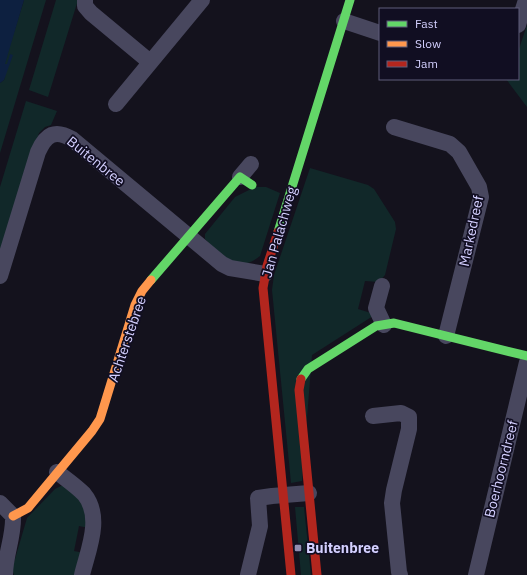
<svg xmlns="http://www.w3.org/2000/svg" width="527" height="575" font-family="'IBM Plex Sans',sans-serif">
	<rect width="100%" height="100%" fill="#14121d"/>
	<!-- green -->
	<path fill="#112829" d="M 24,0 L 46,0 L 0,153 L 0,83 L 4,80 L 7,64 L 4,64 Z
		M 56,0 L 78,0 L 48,97 L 29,90 Z
		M 527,25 L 527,107 L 506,79 L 518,79 L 518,52 Z
		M 26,101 L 57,111 L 51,125 L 45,127 L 39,133 L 0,262 L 0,187 Z
		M 310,168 L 368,185 L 374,189 L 395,222 L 396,229 L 385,275 L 379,282 L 365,281 L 358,309 L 371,313 L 373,316 L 312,355 L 302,481 L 291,483 L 272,290 L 274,275 Z
		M 255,187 L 266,187 L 280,193 L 260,256 C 237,275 221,255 205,239 L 205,234 L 235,197 Z
		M 63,485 L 88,506 L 89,528 L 79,526 L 74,551 L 84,553 L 78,575 L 14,575 L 12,569 L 27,518 L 55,489 Z
		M 295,507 L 304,507 L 311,575 L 301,575 Z"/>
	<!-- water -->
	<path fill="#0d2040" d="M 0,0 L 24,0 L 5,64 L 7,64 L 10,54 L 13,55 L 4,80 L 0,83 Z"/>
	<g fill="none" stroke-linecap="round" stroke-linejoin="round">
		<!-- street -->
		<path stroke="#48475e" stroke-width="16" d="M 85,0 L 85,6 L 91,13 L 150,62
			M 344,21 L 380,33
			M 518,25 L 526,0
			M 116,104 L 202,0
			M 394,127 L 450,144 L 459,152 L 479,187 L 481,197 L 446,336
			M 240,177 L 251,164
			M 0,276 L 38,152 C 46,134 55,129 72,139 L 222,264 L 230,268 L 265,274
			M 382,286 L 376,308 L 384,325
			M 373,416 L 401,413 L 409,417 L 409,429 L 394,490 L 392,503 L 399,572 L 400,575
			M 57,472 C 66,479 76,486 84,494 C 103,517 88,550 82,575
			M 0,503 L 13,516 C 14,536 5,555 5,575
			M 248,575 L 260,526 L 258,498 L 272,496 L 309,493
			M 476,575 L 527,362"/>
		<!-- fast -->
		<path stroke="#63d668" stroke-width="9" d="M 278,232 L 350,0
			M 151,280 L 240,177 L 252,185
			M 301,379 L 308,369 L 376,326 L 394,323 L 527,356"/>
		<!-- slow -->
		<path stroke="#ff974d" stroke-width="9" d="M 13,516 L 28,508 L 92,431 L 100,419 L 135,305 L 142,291 L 151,280"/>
		<!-- jam -->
		<path stroke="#b3261e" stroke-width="9" d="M 278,232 L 267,266 L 263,288 L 291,575
			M 301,379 L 299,390 L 317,575"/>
	</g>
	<!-- markers -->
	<rect fill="#918eb0" stroke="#110e22" stroke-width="1.5" x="294" y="544" width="8" height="8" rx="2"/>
	<g text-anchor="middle" stroke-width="3.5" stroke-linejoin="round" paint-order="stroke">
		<!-- street labels -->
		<g font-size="14" fill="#d4d0ff" stroke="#110e22">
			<text transform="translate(96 161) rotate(39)" y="5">Buitenbree</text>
			<text transform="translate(471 231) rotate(-78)" y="5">Markedreef</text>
			<text transform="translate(279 232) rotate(-74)" y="5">Jan Palachweg</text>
			<text transform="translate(127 339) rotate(-71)" y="5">Achterstebree</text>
			<text transform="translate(501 469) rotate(-76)" y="5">Boerhoorndreef</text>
		</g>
		<!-- poi labels -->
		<g font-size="14" font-weight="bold" fill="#d4d0ff" stroke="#110e22" text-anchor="start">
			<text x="306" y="553">Buitenbree</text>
		</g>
	</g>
	<!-- legend -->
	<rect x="379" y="8" width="140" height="72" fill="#110e22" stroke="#5f5c7a"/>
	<rect x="387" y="21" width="20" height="6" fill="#63d668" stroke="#5f5c7a"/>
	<text x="415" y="28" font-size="12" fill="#d4d0ff">Fast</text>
	<rect x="387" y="41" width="20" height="6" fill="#ff974d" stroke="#5f5c7a"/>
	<text x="415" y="48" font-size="12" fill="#d4d0ff">Slow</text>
	<rect x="387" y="61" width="20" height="6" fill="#b3261e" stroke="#5f5c7a"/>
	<text x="415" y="68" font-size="12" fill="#d4d0ff">Jam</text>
</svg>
